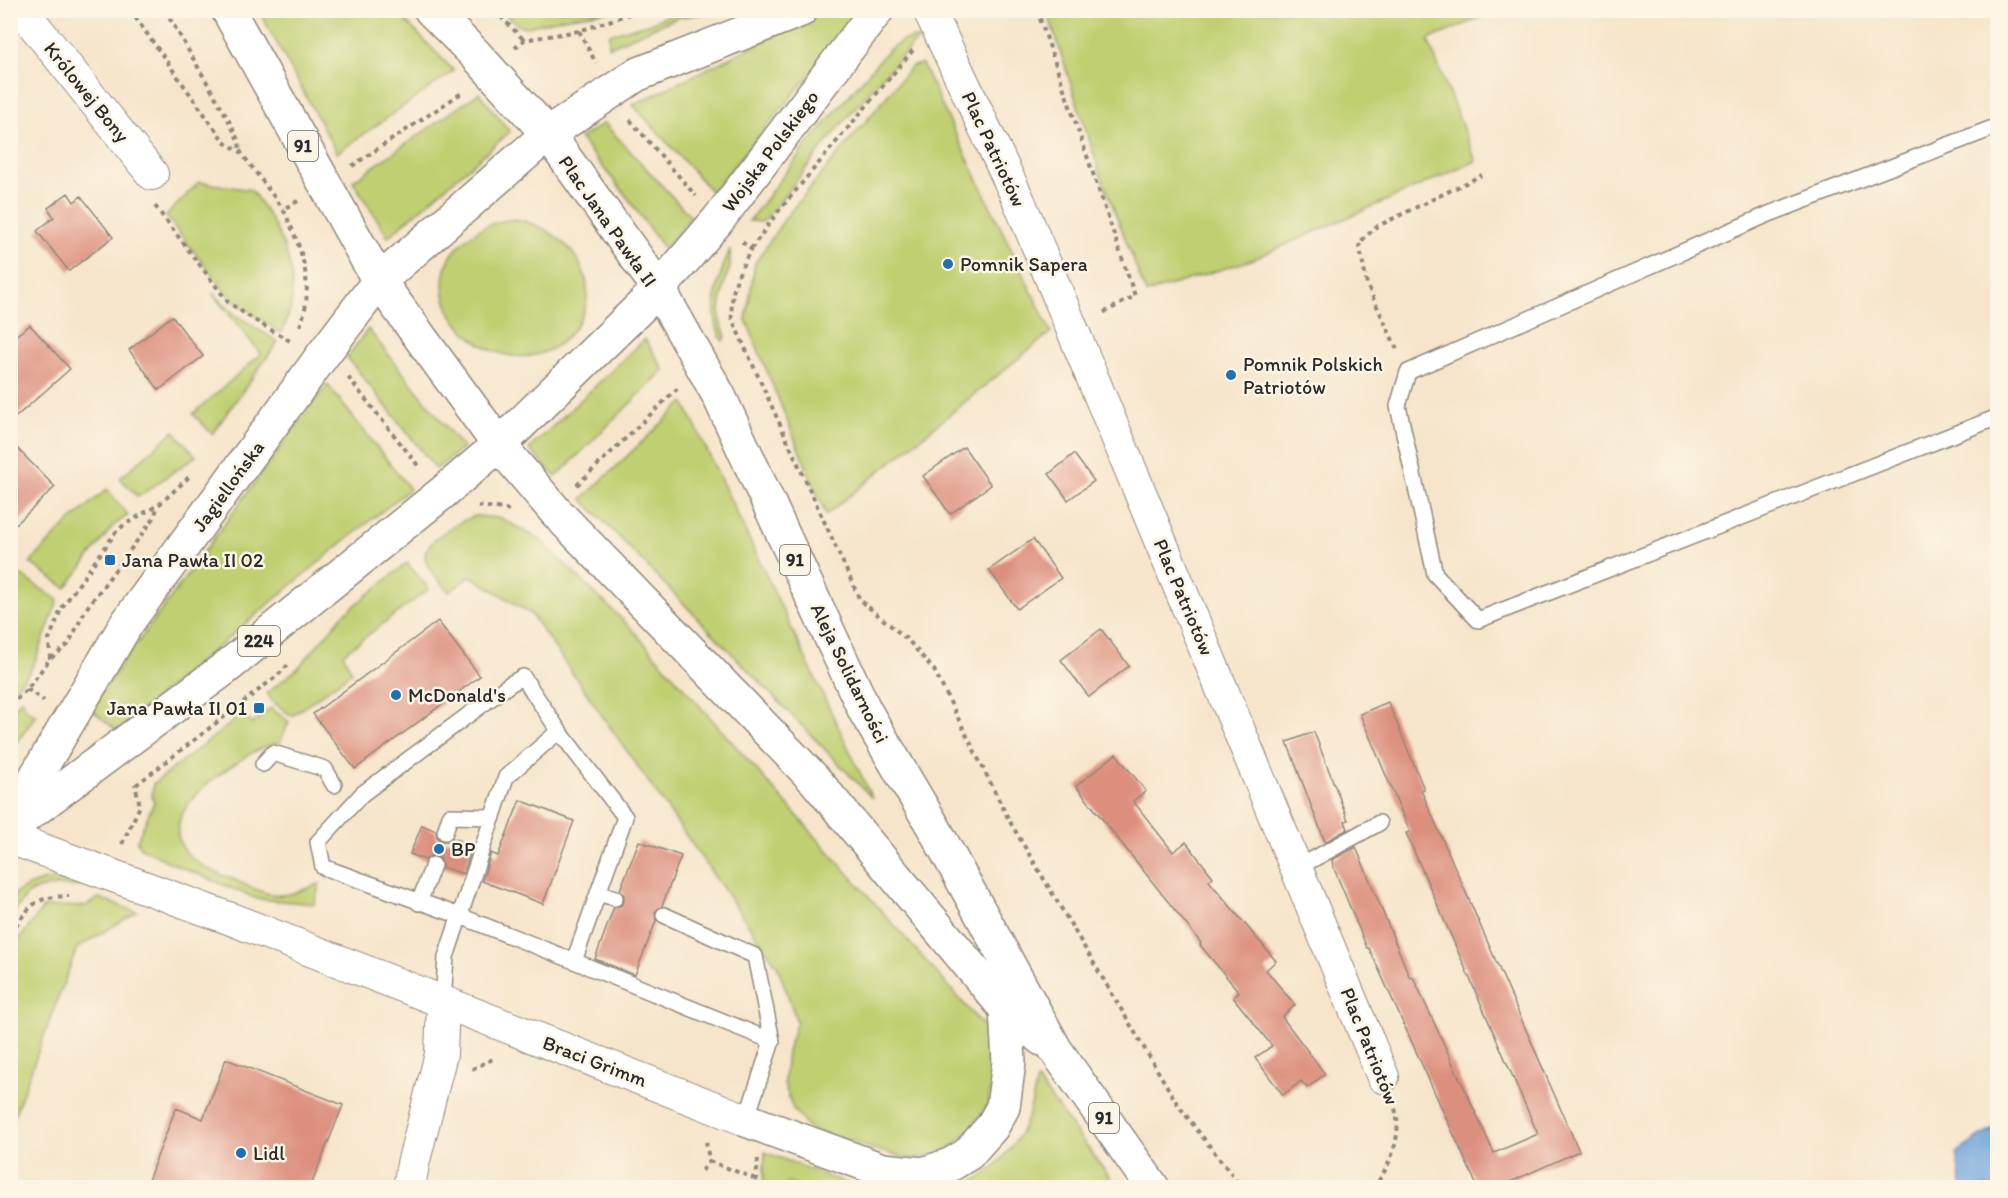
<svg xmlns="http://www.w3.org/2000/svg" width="2008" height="1198" font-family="Itim,sans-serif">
	<rect width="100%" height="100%" fill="#fcf5e5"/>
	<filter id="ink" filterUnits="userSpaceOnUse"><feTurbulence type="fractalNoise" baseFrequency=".0167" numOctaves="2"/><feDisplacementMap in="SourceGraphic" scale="12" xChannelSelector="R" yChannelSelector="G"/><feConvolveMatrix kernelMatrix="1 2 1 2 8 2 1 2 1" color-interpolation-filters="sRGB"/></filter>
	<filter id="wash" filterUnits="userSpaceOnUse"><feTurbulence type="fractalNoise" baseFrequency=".008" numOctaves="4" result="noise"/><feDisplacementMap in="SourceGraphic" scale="24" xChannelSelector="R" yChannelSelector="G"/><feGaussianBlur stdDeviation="1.35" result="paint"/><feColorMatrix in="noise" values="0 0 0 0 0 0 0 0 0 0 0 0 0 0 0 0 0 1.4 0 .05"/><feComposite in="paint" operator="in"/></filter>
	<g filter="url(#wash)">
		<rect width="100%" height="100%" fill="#f6e5cb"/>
		<!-- green -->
		<path fill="#c0cf71" stroke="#767d4e" stroke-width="1.5" d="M 259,11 L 396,11 L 454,71 L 337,153 Z
			M 501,11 L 612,11 L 563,18 L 528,27 L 519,26 Z
			M 678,11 L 718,11 L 676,18 L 609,47 L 609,34 L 648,24 Z
			M 825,11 L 863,11 L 712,192 L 633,105 Z
			M 1047,11 L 1496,11 L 1428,40 L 1476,161 L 1251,260 L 1146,293 L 1099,170 Z
			M 913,38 L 919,39 C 861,95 813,161 763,222 L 749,221 L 805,147 L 888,50 L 902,41 Z
			M 922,64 L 1051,332 L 826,515 L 746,320 L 755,263 L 786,217 L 912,66 Z
			M 479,93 L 510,132 L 388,237 L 353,181 Z
			M 604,123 L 691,217 L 664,249 L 624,193 L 580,139 Z
			M 199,182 L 251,190 C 282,230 308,284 281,333 L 232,300 L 166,216 Z
			M 516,219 C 572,230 614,289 567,337 C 508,397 402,305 460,245 C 478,227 491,222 516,219 Z
			M 730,249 L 730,268 L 725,279 L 720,309 L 720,321 L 726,337 L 723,341 C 718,335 718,330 716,323 C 711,296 720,274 730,249 Z
			M 212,293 L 236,315 L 278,342 L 212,434 L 193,414 L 261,354 Z
			M 368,329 L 463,448 L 436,469 L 347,357 Z
			M 645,339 L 664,370 L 556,477 L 529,449 Z
			M 327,384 L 410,489 L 342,543 L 117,731 L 91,709 L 111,679 Z
			M 684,402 L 872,798 L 582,499 Z
			M 174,431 L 196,456 L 138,497 L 120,478 Z
			M 107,489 L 128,515 L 113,526 L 66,588 L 30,563 L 65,526 Z
			M 476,516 L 501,518 L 539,539 L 630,627 L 987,1030 L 996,1055 L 988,1105 L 970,1129 L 950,1148 L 935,1155 L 911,1159 L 880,1151 L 810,1129 L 793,1109 L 784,1083 L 787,1052 L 797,1022 L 778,967 L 531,614 L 471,576 L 449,592 C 442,583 425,568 425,556 C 424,541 463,519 476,516 Z
			M 407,563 L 429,589 L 343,654 L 352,672 L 292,716 L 273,702 L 267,693 L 298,668 L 343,615 Z
			M 19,574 L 58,600 L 35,662 L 28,674 L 11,692 L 11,582 Z
			M 22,699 L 27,710 L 36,715 L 11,751 L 11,712 Z
			M 271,708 L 289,722 L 280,743 C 259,746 244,758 227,769 C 203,785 160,821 186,852 C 198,866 217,873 233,879 C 248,886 265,895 281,895 C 295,895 307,887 320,884 L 314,904 L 257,899 L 171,863 L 141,848 L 137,841 L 154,802 L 152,796 L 153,784 L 230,724 L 241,713 L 252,724 Z
			M 59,878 L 83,881 L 82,886 C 74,888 66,885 57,886 C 28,888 26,895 11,917 L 11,897 C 25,885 41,880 59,878 Z
			M 99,898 L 137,912 L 77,948 L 11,1124 L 11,950 L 44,907 L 86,906 Z
			M 1037,1080 L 1117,1187 L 963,1187 C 992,1174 1017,1147 1028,1116 C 1032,1105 1034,1092 1037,1080 Z
			M 765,1152 L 855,1187 L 803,1187 L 788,1182 L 785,1187 L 763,1187 Z"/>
		<!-- water -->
		<path fill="#6ea2da" stroke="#4c6682" stroke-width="1.5" d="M 1997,1126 L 1997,1187 L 1962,1187 L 1956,1153 Z"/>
		<g id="blocks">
			<!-- building -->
			<path fill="#dd8f7e" d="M 68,193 L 74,202 L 81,196 L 113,237 L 69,271 L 37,231 L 54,217 L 48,208 Z
				M 172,316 L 203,356 L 159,390 L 129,350 Z
				M 30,325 L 70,369 L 10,422 L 10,340 Z
				M 10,441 L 55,487 L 10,530 Z
				M 964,447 L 991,485 L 950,514 L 923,476 Z
				M 1074,454 L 1094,481 L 1068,500 L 1049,474 Z
				M 1033,539 L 1061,578 L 1017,609 L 989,570 Z
				M 438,621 L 480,676 L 355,769 L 313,714 Z
				M 1101,629 L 1129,666 L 1089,697 L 1061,660 Z
				M 1388,702 L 1424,789 L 1421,790 L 1579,1151 L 1497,1188 L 1478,1188 L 1369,948 L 1367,948 L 1333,866 L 1332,860 L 1356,847 L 1410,978 L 1413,977 L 1494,1153 L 1538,1134 L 1406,833 L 1410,832 L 1360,714 Z
				M 1314,732 L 1348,820 L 1345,821 L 1348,829 L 1325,842 L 1287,742 Z
				M 1116,754 L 1146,791 L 1133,801 L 1173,852 L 1186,842 L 1213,877 L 1209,881 L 1276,961 L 1266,970 L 1295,1005 L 1282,1017 L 1325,1074 L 1307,1088 L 1301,1081 L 1283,1095 L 1255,1058 L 1272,1046 L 1233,997 L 1239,992 L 1200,945 L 1201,943 L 1076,786 Z
				M 520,800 L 574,821 L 543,904 L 482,881 L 491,853 L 498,856 Z
				M 422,825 L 436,831 L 437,838 L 442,841 L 448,841 L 453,838 L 473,846 L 463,874 L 442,867 L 441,859 L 436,856 L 431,856 L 425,860 L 410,854 Z
				M 639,841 L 681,856 L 662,906 L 655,912 L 656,921 L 635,975 L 595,959 L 614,907 L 621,905 L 624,901 L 624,895 L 620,890 Z
				M 226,1059 L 343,1105 L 310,1188 L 145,1188 L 176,1108 L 203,1119 Z"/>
		</g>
	</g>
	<g filter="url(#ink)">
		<use href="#blocks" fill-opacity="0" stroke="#90887b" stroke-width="1.5"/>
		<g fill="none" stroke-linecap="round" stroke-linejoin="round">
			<defs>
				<path id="service" d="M 1998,126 L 1769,214 L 1408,372 L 1398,406 L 1435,574 L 1478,620 L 1998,417
					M 523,677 L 559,731 L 625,817 L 574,961 L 460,916 L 323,867 L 318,842 L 362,794 L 510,684 Z
					M 263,764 L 273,753 L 325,769 L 334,785
					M 445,832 L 450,816 L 493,817
					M 1297,868 L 1379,823
					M 598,893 L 615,898
					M 419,903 L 433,865
					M 664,915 L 755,956 L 772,1041 L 746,1120
					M 574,961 L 772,1041
					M 443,1002 L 446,957 L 506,777 L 559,731"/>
				<path id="minor" d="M 22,10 L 152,174
					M 929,10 L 1019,201 L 1383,1077
					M 10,838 L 231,919 L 746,1120
					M 409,1188 L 413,1164 L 441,1054 L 443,1002"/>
				<path id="tertiary" d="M 548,134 L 636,75 L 801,10
					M 659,289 L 718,220 L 877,10"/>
				<path id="primary" d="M 228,10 L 379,281 L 499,445 L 557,513 L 814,779 L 1006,1009 L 1042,1039
					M 431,10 L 476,55 L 548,134 L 659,289 L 719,396 L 865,711 L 934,828 L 1055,1049 L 1153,1188
					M 10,820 L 127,623 L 322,356 L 379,281 L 548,134
					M 14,825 L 228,666 L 441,494 L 499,445 L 659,289
					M 746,1120 L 882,1170 L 923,1174 L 950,1165 L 968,1154 L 992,1127 L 1003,1107 L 1009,1062 L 1006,1009"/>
			</defs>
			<!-- service casing -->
			<use href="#service" stroke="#90887b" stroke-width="18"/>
			<!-- minor casing -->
			<use href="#minor" stroke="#90887b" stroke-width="34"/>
			<!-- tertiary casing -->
			<use href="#tertiary" stroke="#90887b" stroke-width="36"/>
			<!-- primary casing -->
			<use href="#primary" stroke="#90887b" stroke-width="36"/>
			<!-- path -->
			<path stroke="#90887b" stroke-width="4" stroke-dasharray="4.5 4.5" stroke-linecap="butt" d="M 130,10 L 225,143 L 240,151 L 283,209
				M 165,10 L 227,117 L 239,142 L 240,151
				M 494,10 L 524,40
				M 1037,10 L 1135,296 L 1101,314
				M 579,31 L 596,63
				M 515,48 L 524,40 L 579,31 L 641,10
				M 630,120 L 696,196
				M 352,166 L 463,92
				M 298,201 L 283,209 C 301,246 316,286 300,326
				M 155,206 L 228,302 L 254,320 L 292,342
				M 742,242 L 751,249 C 737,276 730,290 732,319 L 860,600 L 908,640 L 934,670 L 1010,822 L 1178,1105 L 1242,1188
				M 751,249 L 777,213 L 913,50
				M 1397,349 L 1367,285 L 1359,243 L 1376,227 L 1482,175
				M 348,377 L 420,468
				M 577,485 L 678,388
				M 478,506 L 506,509 L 509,512
				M 50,659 L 49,640 L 61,609 L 116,532 L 124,525 L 161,503 L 190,476
				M 27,689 L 44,701
				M 10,706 L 27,689 L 50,659 L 68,645 L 86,609 L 154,518 L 157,508 L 156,506
				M 136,785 L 277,676 L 290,663
				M 122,844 L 140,806 L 135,784
				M 10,933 C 32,905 32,897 69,896
				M 472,1069 L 495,1058
				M 758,1159 L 756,1179 L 758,1188
				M 709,1161 L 756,1179
				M 702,1171 L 709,1161 L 706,1141
				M 1373,1188 C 1391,1167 1404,1132 1394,1106"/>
			<!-- service -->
			<use href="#service" stroke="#fff" stroke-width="15"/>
			<!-- minor -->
			<use href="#minor" stroke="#fff" stroke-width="32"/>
			<!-- tertiary -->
			<use href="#tertiary" stroke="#fff" stroke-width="33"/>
			<!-- primary -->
			<use href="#primary" stroke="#fff" stroke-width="33"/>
		</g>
	</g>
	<!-- markers -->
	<g fill="#1f6fb2" stroke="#fcf5e5" stroke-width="2">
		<circle cx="948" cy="264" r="6"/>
		<circle cx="1231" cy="375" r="6"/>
		<rect x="104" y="554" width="12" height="12" rx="3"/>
		<circle cx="396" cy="695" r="6"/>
		<rect x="253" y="702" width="12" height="12" rx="3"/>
		<circle cx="439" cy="849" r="6"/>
		<circle cx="241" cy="1153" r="6"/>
	</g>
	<g text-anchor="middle" stroke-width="5" stroke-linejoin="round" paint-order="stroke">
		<!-- shield labels -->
		<g fill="#fcf5e5" stroke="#6a6863" stroke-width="1.5">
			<rect x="288" y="131" width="30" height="30" rx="4.5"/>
			<rect x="780" y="545" width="30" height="30" rx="4.5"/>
			<rect x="238" y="626" width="42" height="30" rx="4.5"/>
			<rect x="1089" y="1103" width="30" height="30" rx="4.5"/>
		</g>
		<g font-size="18" font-weight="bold" fill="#2b2b2b">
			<text x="303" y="152">91</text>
			<text x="795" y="566">91</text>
			<text x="259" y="647">224</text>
			<text x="1104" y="1124">91</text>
		</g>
		<!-- street labels -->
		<g font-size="20" fill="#2b2b2b" stroke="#fcf5e5">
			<text transform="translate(87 92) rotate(51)" y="7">Królowej Bony</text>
			<text transform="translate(994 149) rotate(65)" y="7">Plac Patriotów</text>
			<text transform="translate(770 151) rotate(-53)" y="7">Wojska Polskiego</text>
			<text transform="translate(608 221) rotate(55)" y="7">Plac Jana Pawła II</text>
			<text transform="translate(228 486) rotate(-54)" y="7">Jagiellońska</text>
			<text transform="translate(1184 597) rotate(67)" y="7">Plac Patriotów</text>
			<text transform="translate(850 673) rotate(64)" y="7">Aleja Solidarności</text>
			<text transform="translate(1370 1046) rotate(68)" y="7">Plac Patriotów</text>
			<text transform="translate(595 1061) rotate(21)" y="7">Braci Grimm</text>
		</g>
		<!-- poi labels -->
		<g font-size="20" fill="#2b2b2b" stroke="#fcf5e5" text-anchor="start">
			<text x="960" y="271">Pomnik Sapera</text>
			<text x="1243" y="371">Pomnik Polskich<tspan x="1243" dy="23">Patriotów</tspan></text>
			<text x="122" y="567">Jana Pawła II 02</text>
			<text x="408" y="702">McDonald's</text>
			<text x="247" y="715" text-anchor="end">Jana Pawła II 01</text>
			<text x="451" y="856">BP</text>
			<text x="253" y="1160">Lidl</text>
		</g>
	</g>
	<!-- margin -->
	<rect width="2008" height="1198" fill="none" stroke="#fcf5e5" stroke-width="36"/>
</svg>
